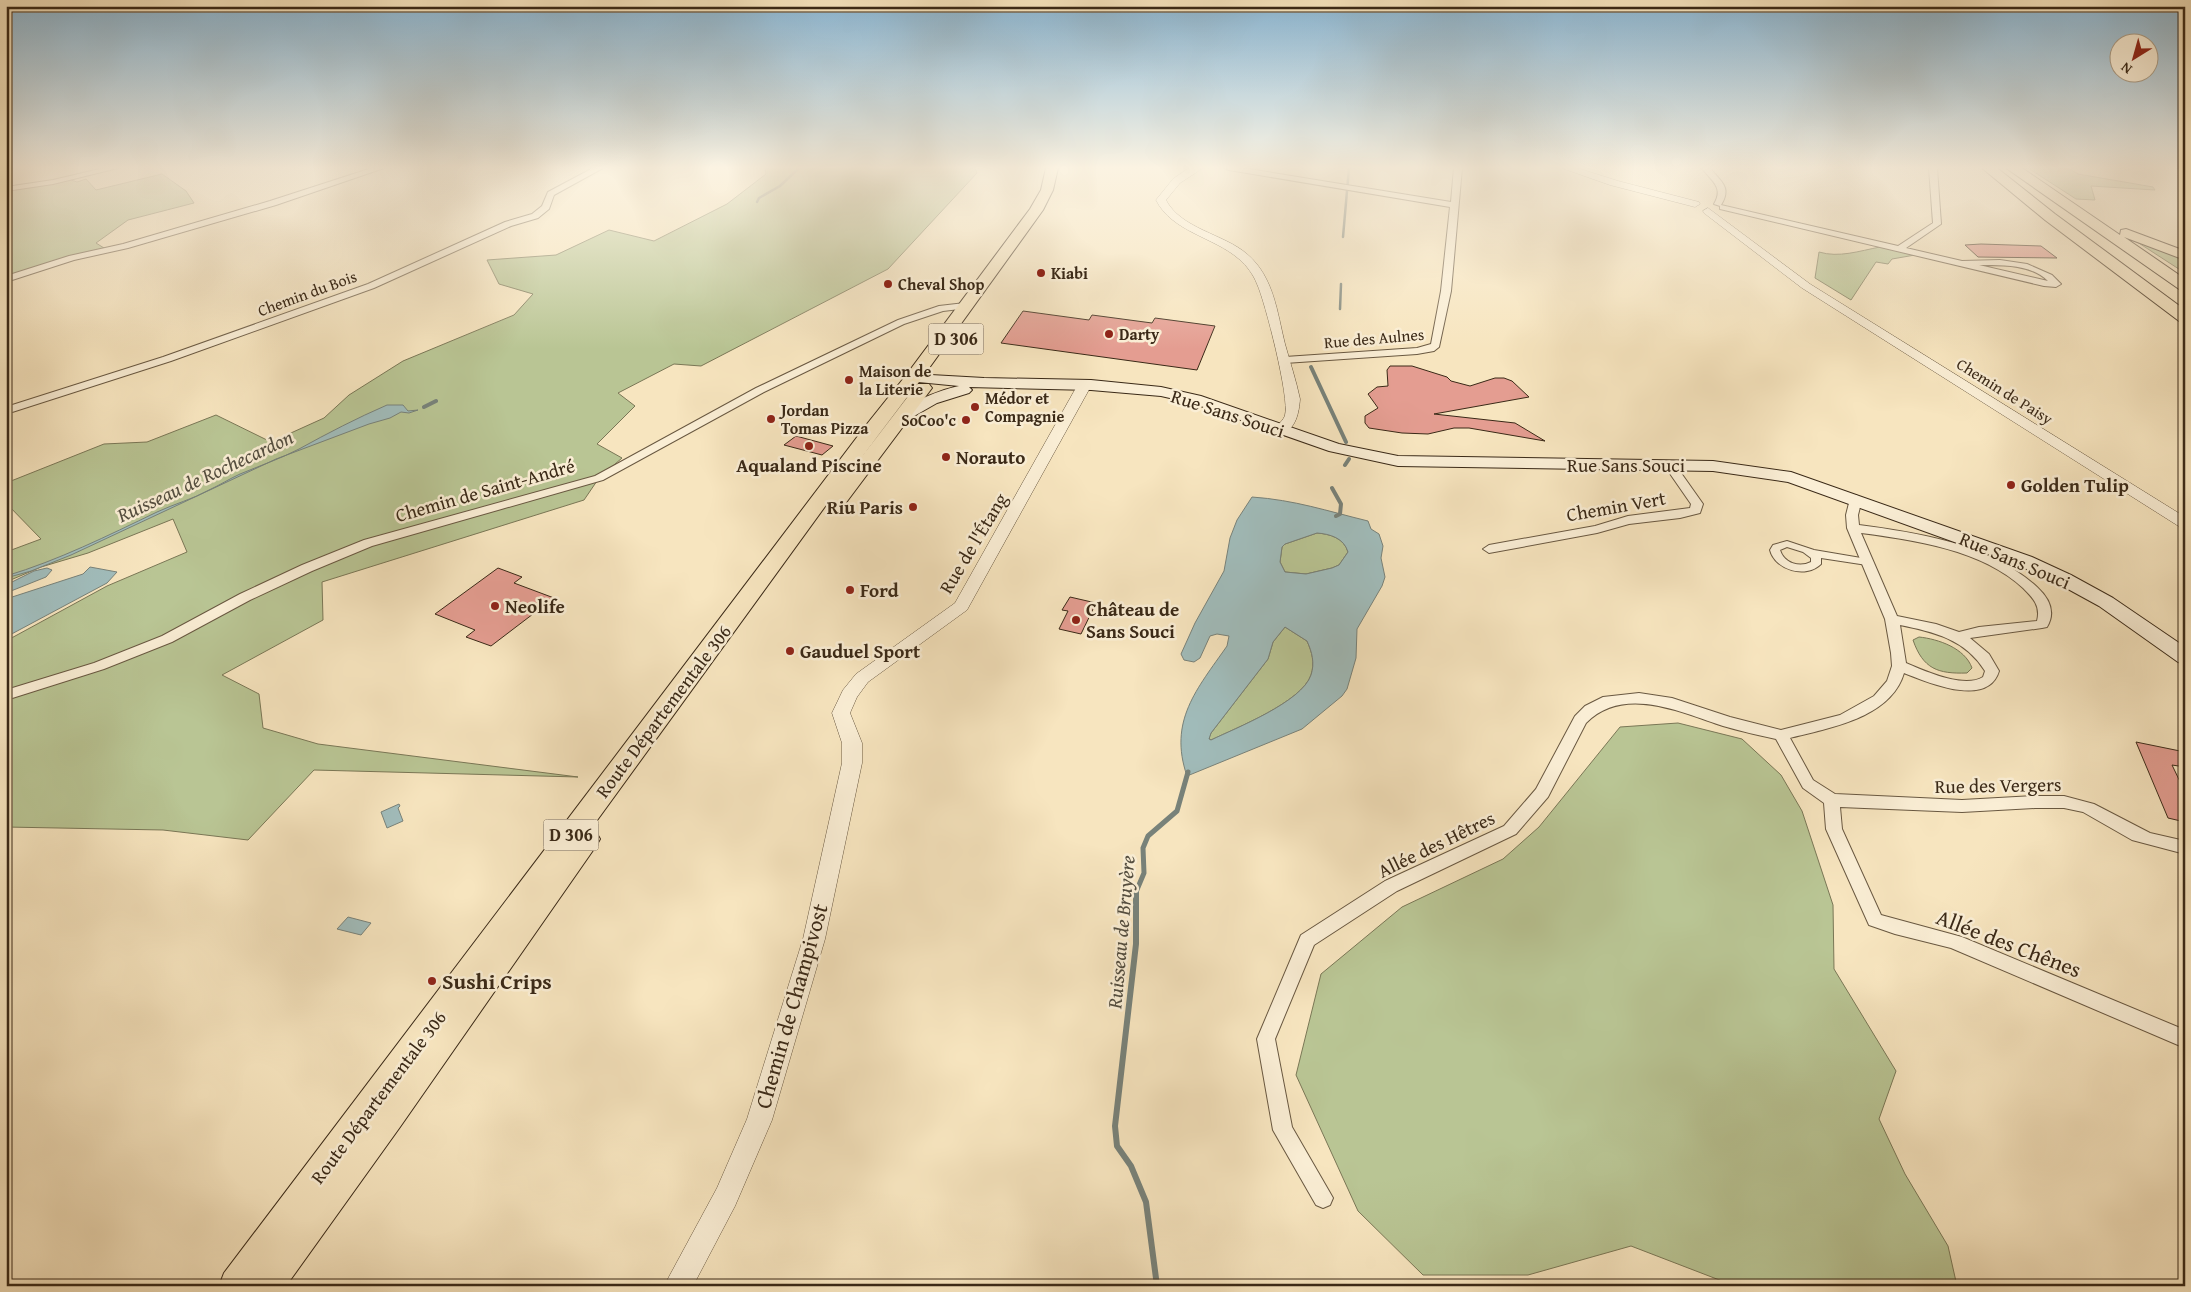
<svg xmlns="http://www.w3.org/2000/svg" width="2191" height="1292" font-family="'Gentium Book Plus',serif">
	<rect width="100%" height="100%" fill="#f7e5bf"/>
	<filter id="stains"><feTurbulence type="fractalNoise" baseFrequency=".004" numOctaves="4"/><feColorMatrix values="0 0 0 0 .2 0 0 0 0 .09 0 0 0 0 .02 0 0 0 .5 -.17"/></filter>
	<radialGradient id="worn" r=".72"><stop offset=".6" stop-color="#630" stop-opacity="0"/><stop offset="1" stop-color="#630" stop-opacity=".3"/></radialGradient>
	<!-- green -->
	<path fill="#b9c594" stroke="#7a7756" d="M 765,168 L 975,168 L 977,173 L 888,269 L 701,366 L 674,364 L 618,393 L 635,406 L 597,444 L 622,458 L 599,478 L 584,500 L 322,582 L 323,620 L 222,675 L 259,694 L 263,728 L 318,744 L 578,777 L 314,770 L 248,840 L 163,830 L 6,827 L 6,641 L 107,586 L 187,552 L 173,519 L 88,553 L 41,567 L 6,582 L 6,552 L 41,539 L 6,503 L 6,483 L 104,444 L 147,442 L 216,415 L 271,442 L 324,418 L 349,395 L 403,361 L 514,315 L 533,294 L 499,284 L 487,260 L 556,255 L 609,230 L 654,241 L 727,204 L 766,174 Z
		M 2028,168 L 2068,168 L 2078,174 L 2153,187 L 2155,190 L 2091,186 L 2095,200 L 2076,199 Z
		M 162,174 L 186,191 L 194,203 L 128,220 L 96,243 L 104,248 L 6,277 L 6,190 L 71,180 L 77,182 L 86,179 L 96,190 Z
		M 2131,238 L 2185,258 L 2185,273 Z
		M 1880,247 L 1915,255 L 1892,259 L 1888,264 L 1876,262 L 1851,300 L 1815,278 L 1819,252 C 1839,258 1859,251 1880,247 Z
		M 1317,533 C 1330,534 1344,538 1348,552 L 1339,565 L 1332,568 L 1306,574 L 1285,572 L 1280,562 L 1282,547 L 1285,544 Z
		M 1285,627 L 1307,641 C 1312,652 1315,663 1311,675 C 1302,702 1236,728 1211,740 L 1209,738 L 1211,733 L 1268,659 L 1273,642 Z
		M 1919,637 C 1938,639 1965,648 1972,668 L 1967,673 C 1938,674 1923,669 1913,640 Z
		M 1678,723 L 1742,739 L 1781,775 L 1802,811 L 1833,905 L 1834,969 L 1896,1071 L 1879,1119 L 1905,1174 L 1948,1246 L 1957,1286 L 1735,1286 L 1631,1246 L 1528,1275 L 1423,1275 L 1358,1211 L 1296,1075 L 1321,974 L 1402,907 L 1503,859 L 1539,827 L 1620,727 Z"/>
	<!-- water -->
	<path fill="#a1bdbc" stroke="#78827a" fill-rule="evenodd" d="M 387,405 L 403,405 L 408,411 L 418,410 L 409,413 L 401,412 L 390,418 L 369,424 L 276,459 L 71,555 L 31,571 L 6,578 L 6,576 C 59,560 107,536 157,512 C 174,504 193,499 209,490 C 220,485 229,479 240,474 C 259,466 280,459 299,449 C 328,433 357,418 387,405 Z
		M 1252,497 C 1295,500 1327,511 1368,521 L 1371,529 L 1379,534 L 1383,546 L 1381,558 L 1385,577 L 1382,586 L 1357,629 L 1356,658 L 1347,689 L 1342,696 L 1302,729 L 1187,776 C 1168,721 1197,689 1227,646 L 1229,636 L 1217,634 L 1210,636 L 1200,658 L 1194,662 L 1184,660 L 1181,654 L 1195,623 L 1224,571 L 1230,538 L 1237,520 ZM 1317,533 C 1330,534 1344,538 1348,552 L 1339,565 L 1332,568 L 1306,574 L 1285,572 L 1280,562 L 1282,547 L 1285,544 ZM 1285,627 L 1307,641 C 1312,652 1315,663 1311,675 C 1302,702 1236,728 1211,740 L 1209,739 L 1211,733 L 1268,659 L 1273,642 Z
		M 90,567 L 117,572 L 107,583 L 6,637 L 6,599 L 83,574 Z
		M 47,568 L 52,570 L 46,577 L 6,593 L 6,585 L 34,571 Z
		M 399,804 L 400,806 L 398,808 L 403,821 L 387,828 L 381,812 Z
		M 348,917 L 371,923 L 361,935 L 337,929 Z"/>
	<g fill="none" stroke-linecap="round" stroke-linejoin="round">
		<!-- stream-far3 -->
		<path stroke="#78827a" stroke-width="2.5" d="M 757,202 L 759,198 L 780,186 L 799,168
			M 1343,237 L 1349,168
			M 1340,309 L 1341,284"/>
		<!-- stream-far2 -->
		<path stroke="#78827a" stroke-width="4" d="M 1311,367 L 1346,442
			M 424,407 L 436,401
			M 1345,465 L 1349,459
			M 1332,488 L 1341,504 L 1340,514 L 1336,516"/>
		<!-- stream-far1 -->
		<path stroke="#78827a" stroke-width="5" d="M 1136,892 L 1144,873 L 1143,848 L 1148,836 L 1177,811 L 1188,772"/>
		<!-- stream -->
		<path stroke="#78827a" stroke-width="6" d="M 1136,890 L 1136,944 L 1115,1126 L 1117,1146 L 1131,1166 L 1146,1202 L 1157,1286"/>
	</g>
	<!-- building -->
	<path fill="#e49d91" stroke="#3a2917" d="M 1981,244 L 2041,246 L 2057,258 L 1978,257 L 1965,245 Z
		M 1023,311 L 1089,320 L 1092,315 L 1152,323 L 1155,318 L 1215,326 L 1197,370 L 1001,343 Z
		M 1390,366 L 1412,366 L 1447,377 L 1451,381 L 1470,386 L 1495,378 L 1504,378 L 1512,381 L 1529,397 L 1434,414 L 1515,423 L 1545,441 L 1469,428 L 1454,428 L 1428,434 L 1402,433 L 1369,428 L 1365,423 L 1365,416 L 1378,408 L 1368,394 L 1377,387 L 1388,386 L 1387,370 Z
		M 796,436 L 833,446 L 822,455 L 784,445 Z
		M 498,568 L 522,577 L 514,583 L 554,598 L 491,646 L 466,637 L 475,630 L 435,614 Z
		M 1070,597 L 1096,603 L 1081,634 L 1059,629 L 1068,611 L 1062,610 Z
		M 2136,742 L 2185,752 L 2185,767 L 2172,765 L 2185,792 L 2185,822 L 2168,818 Z"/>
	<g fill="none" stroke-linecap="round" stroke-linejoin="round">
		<defs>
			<path id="pedestrian" d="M 1787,541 L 1814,550 L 1867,559 L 1872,562 L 1867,565 L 1821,558 L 1821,564 C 1806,579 1775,570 1770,550 L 1773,545 ZM 1787,547 L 1803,552 L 1811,558 L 1811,562 C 1799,568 1784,563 1780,550 Z"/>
			<path id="minor" d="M 104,168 L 118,168 L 53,184 L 6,191 L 6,187 L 53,180 Z
				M 372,168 L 384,168 L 276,205 L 128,248 L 74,260 L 6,282 L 6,276 L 69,256 L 123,244 L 270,201 Z
				M 593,168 L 603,168 L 554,195 L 549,209 L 538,218 L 511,226 L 374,288 L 171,361 L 6,414 L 6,407 L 163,357 L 368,284 L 505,222 L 532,214 L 542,206 L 548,192 Z
				M 1225,168 L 1243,168 L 1451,202 L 1454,168 L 1462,168 L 1451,291 L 1439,347 L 1434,351 L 1417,354 L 1285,363 L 1280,360 L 1285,357 L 1417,348 L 1431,344 L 1441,291 L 1450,207 L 1229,170 Z
				M 1702,168 L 1710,168 C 1721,182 1732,187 1721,205 L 1898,246 L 1933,223 L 1929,168 L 1937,168 L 1941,224 L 1906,248 L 1962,261 L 2000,260 L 2027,264 L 2052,275 L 2061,284 L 2056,287 L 2044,286 L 1720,209 L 1720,206 L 1714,204 C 1724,187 1712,182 1702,168 ZM 1979,265 C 2001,265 2031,264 2048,281 Z
				M 965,303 L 970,306 L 968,308 L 943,311 L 904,324 L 764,392 L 603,480 L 372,546 L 312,571 L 250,600 L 172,642 L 104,669 L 6,700 L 6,690 L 94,663 L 162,636 L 240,594 L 302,565 L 364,540 L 595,476 L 756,388 L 898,320 L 939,306 Z
				M 1670,462 L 1674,463 L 1703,504 L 1700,513 L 1680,518 L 1629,524 L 1597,533 L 1489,553 L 1483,549 L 1489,545 L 1595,526 L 1628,516 L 1690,508 L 1691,504 L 1664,465 Z
				M 1856,495 L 1862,499 L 1858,515 L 1859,525 C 1920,533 1990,544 2037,587 C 2049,598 2056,612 2047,627 L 2042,628 L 1970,638 L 1989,654 L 1999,671 C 1988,708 1929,683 1904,673 C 1891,718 1829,728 1790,738 L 1813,780 L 1835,794 L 1962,800 L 2035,796 L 2064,796 L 2094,804 L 2150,833 L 2185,841 L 2185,854 L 2132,840 L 2083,812 L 2064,808 L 2035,808 L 1962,812 L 1840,807 L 1842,829 L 1881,915 L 1962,937 L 2185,1030 L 2185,1048 L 1951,948 L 1895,934 L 1869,925 L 1826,829 L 1824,803 L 1803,788 L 1776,739 C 1758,735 1740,731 1723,726 C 1680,712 1624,685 1586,723 L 1548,797 L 1516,834 L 1397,891 L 1314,945 L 1275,1039 L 1292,1127 L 1333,1198 L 1330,1205 L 1323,1208 L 1316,1205 L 1273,1130 L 1257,1039 L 1301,935 L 1385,881 L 1504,826 L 1536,789 L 1575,716 L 1585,706 L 1603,697 L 1639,693 L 1672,698 L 1730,717 L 1781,730 L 1840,715 L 1874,696 L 1887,681 L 1892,666 L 1891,653 L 1885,619 L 1847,528 L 1846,515 L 1850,499 ZM 1861,533 C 1915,540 1982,550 2023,588 C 2033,598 2041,606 2037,621 L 1979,627 L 1959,632 L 1936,624 L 1897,616 ZM 1900,625 C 1934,632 1965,639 1985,671 L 1983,677 C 1964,689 1925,671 1906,663 Z"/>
			<path id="tertiary" d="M 1189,168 L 1203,168 L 1180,183 L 1166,200 C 1181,229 1224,234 1247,254 C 1274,277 1277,312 1285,344 C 1290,362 1296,380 1300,399 C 1299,412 1296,430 1281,434 L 1274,430 C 1277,425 1284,420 1285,415 C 1290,399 1265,301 1257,284 C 1253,274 1247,266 1239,259 C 1214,237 1172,232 1156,200 L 1173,179 Z
				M 1562,168 L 1577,168 L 1618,181 L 1699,202 L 1700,204 L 1695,207 L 1610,185 Z
				M 1708,208 L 1810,284 L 2185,517 L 2185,529 L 2180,527 L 1802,288 L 1704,213 L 1703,211 Z
				M 1084,382 L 1091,386 L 967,610 L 868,682 L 857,697 L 850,713 L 862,743 L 862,763 L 825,939 L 772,1120 L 735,1206 L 693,1286 L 664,1286 L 717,1188 L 747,1119 L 803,939 L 842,763 L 842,743 L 832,713 L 843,690 L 856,674 L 955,603 L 1077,386 Z"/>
			<path id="secondary" d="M 913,374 L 984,378 L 1091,380 L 1161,387 L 1201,396 L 1339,444 L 1398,456 L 1713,461 L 1791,472 L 2032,557 L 2071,575 L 2113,598 L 2185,647 L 2185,664 L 2178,662 L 2099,606 L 2057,583 L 2018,565 L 1788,482 L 1713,471 L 1398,466 L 1329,451 L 1192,403 L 1161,396 L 1091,390 L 969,387 L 972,390 L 969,393 L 937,403 L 909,419 L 897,419 L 895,416 L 897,413 C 917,400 936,391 959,386 L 908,381 L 906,378 L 908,375 Z"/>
			<path id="primary" d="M 1046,168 L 1058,168 L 1053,190 L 1043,210 L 919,382 L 861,458 L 917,384 L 929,384 L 932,388 L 845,504 L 838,506 L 831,504 L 829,501 L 590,830 L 596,832 L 600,839 L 596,846 L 400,1127 L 286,1286 L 219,1286 L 224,1273 L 867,424 L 907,374 L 1030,209 L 1041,190 Z"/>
			<path id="trunk" d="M 1982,168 L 1997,168 L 2055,214 L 2185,310 L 2185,323 L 2179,321 L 2045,220 Z
				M 2006,168 L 2022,168 L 2120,235 L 2121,230 L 2126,229 L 2185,251 L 2185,260 L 2124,237 L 2185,279 L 2185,291 L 2179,289 Z"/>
		</defs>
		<!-- pedestrian casing -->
		<use href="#pedestrian" stroke="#695841" stroke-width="2"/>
		<!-- minor casing -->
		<use href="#minor" stroke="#695841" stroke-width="2"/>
		<!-- tertiary casing -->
		<use href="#tertiary" stroke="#695841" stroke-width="1"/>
		<!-- secondary casing -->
		<use href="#secondary" stroke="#3a2917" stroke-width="2"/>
		<!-- primary casing -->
		<use href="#primary" stroke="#3a2917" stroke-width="2"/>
		<!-- trunk casing -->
		<use href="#trunk" stroke="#3a2917" stroke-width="2"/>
		<!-- pedestrian -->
		<use href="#pedestrian" fill="#faeed5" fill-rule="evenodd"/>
		<!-- minor -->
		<use href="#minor" fill="#faeed5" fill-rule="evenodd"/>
		<!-- tertiary -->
		<use href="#tertiary" fill="#faeed5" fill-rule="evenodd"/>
		<!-- secondary -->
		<use href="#secondary" fill="#faeed5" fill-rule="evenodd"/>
		<!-- primary -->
		<use href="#primary" fill="#f7e5bf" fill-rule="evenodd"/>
		<!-- trunk -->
		<use href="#trunk" fill="#f7e5bf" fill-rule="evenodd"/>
	</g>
	<!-- sky -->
	<linearGradient id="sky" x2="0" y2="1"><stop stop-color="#8bb8d6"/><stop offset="0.48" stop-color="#fbf3e2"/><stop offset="1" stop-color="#fbf3e2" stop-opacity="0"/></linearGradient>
	<rect width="2191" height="349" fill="url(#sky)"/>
	<!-- markers -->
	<g fill="#8f2418" stroke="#faeed5" stroke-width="2">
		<circle cx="1041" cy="273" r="5"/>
		<circle cx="888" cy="284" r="5"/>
		<circle cx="1109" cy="334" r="5"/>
		<circle cx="849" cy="380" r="5"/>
		<circle cx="975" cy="407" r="5"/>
		<circle cx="771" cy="419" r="5"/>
		<circle cx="966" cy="420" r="5"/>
		<circle cx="809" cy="446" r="5"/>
		<circle cx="946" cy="457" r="5"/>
		<circle cx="2011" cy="485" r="5"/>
		<circle cx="913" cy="507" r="5"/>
		<circle cx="850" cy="590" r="5"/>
		<circle cx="495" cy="606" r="5"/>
		<circle cx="1076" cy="620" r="5"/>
		<circle cx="790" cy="651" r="5"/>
		<circle cx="432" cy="981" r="5"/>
	</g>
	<g text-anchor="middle" stroke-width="5" stroke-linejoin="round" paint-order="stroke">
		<!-- far-poi labels -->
		<g font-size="16" font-weight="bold" fill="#3a2917" stroke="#faeed5" text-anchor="start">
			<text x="1051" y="279">Kiabi</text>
			<text x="898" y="290">Cheval Shop</text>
			<text x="1119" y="340">Darty</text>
			<text x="859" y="377">Maison de<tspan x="859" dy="18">la Literie</tspan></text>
			<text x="985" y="404">Médor et<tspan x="985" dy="18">Compagnie</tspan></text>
			<text x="781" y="416">Jordan<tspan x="781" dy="18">Tomas Pizza</tspan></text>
			<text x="956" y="426" text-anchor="end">SoCoo'c</text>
		</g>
		<!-- far-street labels -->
		<g font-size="16" fill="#3a2917" stroke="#faeed5">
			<text transform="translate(307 293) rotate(-20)" y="6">Chemin du Bois</text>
			<text transform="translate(1374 338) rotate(-5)" y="6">Rue des Aulnes</text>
			<text transform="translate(2005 391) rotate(32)" y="6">Chemin de Paisy</text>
		</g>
		<!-- shield labels -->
		<g fill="#faeed5" stroke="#746450" stroke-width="1">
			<rect x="928.5" y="323.5" width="55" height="31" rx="4"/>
			<rect x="543.5" y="819.5" width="55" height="31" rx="4"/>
		</g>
		<g font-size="18" font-weight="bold" fill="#3a2917">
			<text x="956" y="345">D 306</text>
			<text x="571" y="841">D 306</text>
		</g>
		<!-- street labels -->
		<g font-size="19" fill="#3a2917" stroke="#faeed5">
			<text transform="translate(1228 413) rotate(18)" y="7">Rue Sans Souci</text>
			<text x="1626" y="472">Rue Sans Souci</text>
			<text transform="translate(485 490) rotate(-16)" y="7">Chemin de Saint-André</text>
			<text transform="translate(1616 506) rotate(-10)" y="7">Chemin Vert</text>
			<text transform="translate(973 543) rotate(-59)" y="7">Rue de l'Étang</text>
			<text transform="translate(2015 560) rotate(23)" y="7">Rue Sans Souci</text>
			<text transform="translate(663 711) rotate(-53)" y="7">Route Départementale 306</text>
			<text transform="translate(1998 785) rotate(-1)" y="7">Rue des Vergers</text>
			<text transform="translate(1436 844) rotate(-26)" y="7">Allée des Hêtres</text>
			<text transform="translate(378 1097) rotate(-53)" y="7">Route Départementale 306</text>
		</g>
		<!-- poi labels -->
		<g font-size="19" font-weight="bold" fill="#3a2917" stroke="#faeed5" text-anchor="start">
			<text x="956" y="464">Norauto</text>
			<text x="809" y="472" text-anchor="middle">Aqualand Piscine</text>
			<text x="2021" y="492">Golden Tulip</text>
			<text x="903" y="514" text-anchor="end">Riu Paris</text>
			<text x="860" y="597">Ford</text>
			<text x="505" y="613">Neolife</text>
			<text x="1086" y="616">Château de<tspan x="1086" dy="22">Sans Souci</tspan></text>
			<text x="800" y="658">Gauduel Sport</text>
		</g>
		<!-- water labels -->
		<g font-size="20" font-style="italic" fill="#544e40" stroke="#faeed5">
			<text transform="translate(205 476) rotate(-25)" y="7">Ruisseau de Rochecardon</text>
			<text transform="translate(1121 932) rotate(-85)" y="7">Ruisseau de Bruyère</text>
		</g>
		<!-- near-street labels -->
		<g font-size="22" fill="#3a2917" stroke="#faeed5">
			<text transform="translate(2009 943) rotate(21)" y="8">Allée des Chênes</text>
			<text transform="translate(791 1006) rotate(-74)" y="8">Chemin de Champivost</text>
		</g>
		<!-- near-poi labels -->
		<g font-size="22" font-weight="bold" fill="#3a2917" stroke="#faeed5" text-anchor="start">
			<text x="442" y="989">Sushi Crips</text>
		</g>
	</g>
	<!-- margin -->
	<rect width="2191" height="1292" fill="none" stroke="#f7e5bf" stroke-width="25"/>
	<rect x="8" y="8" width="2176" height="1277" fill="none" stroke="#3a2917" stroke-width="2.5"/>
	<rect x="12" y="12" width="2166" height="1267" fill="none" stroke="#3a2917"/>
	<!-- north arrow -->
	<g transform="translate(2134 58) rotate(217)"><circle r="24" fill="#faeed5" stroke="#ad9f89"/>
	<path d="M0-4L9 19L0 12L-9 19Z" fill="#8f2418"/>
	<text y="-8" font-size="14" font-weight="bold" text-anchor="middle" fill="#3a2917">N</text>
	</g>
	<rect width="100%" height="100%" filter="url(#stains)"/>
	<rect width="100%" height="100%" fill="url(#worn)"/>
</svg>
